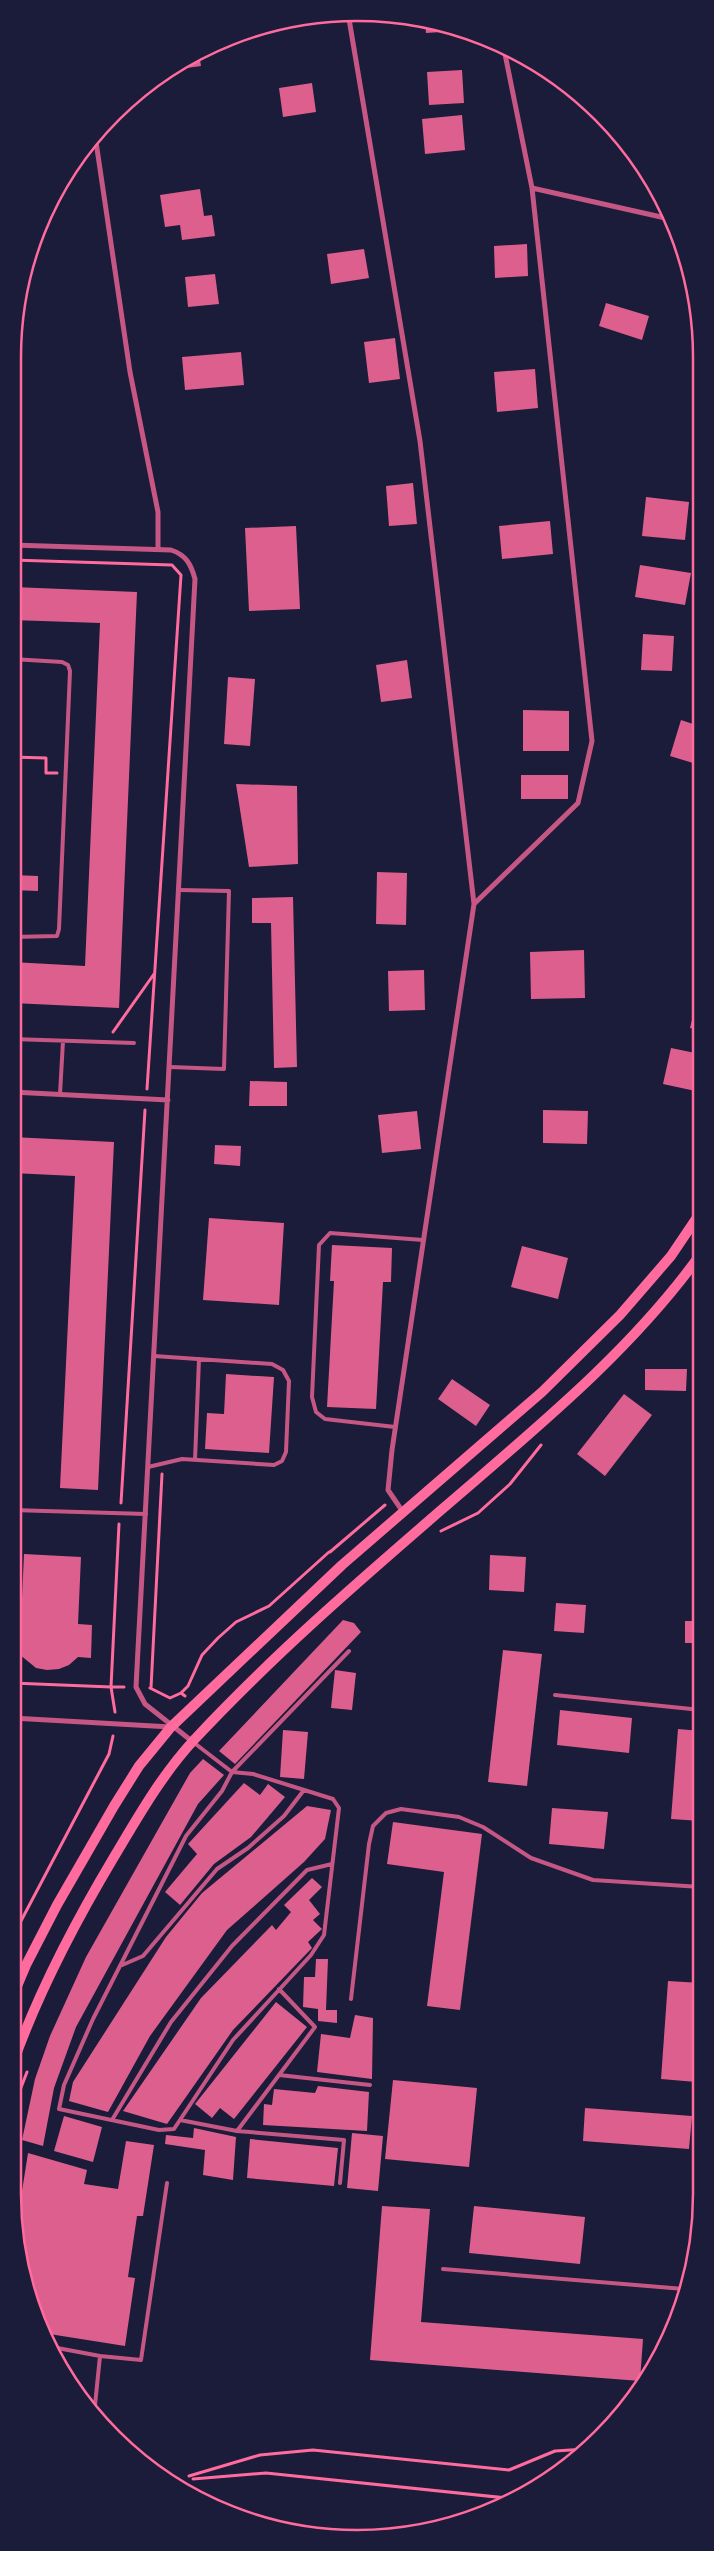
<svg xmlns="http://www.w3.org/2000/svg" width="714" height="2551" font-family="'PT Sans Narrow',sans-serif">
	<rect width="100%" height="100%" fill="#1b1b3a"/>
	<!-- building -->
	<path fill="#dd5f8e" d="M 425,19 L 456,31 L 426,33 Z
		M 199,53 L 201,66 L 165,71 Z
		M 462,70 L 464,103 L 429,105 L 427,72 Z
		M 312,83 L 316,112 L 283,117 L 279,88 Z
		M 462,115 L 465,150 L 425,154 L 422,119 Z
		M 200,189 L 204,216 L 212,215 L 215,236 L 182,240 L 180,225 L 165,227 L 160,195 Z
		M 527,244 L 528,276 L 495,278 L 494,246 Z
		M 364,249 L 369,278 L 331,284 L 327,254 Z
		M 215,274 L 219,304 L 188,307 L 185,277 Z
		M 606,303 L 649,316 L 642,340 L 599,326 Z
		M 395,338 L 400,379 L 369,383 L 364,342 Z
		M 241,352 L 244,385 L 185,390 L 182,357 Z
		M 535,369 L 538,408 L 497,412 L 494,372 Z
		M 413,483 L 417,524 L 389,526 L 386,486 Z
		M 646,497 L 689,502 L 685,540 L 642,536 Z
		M 550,521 L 553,554 L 502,559 L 499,526 Z
		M 296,526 L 300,609 L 249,611 L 245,528 Z
		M 640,565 L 691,573 L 685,605 L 635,597 Z
		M 13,587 L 137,592 L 119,1008 L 12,1003 L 12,962 L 85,966 L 100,623 L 12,620 Z
		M 643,634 L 674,636 L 672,671 L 641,670 Z
		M 407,660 L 412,698 L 381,702 L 376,665 Z
		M 228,677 L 255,679 L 250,746 L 224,744 Z
		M 523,710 L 569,711 L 569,751 L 523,751 Z
		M 681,720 L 699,726 L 699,742 L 693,763 L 670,756 Z
		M 521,775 L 568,775 L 568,799 L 521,799 Z
		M 236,784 L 297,786 L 298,864 L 249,867 Z
		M 377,872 L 407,873 L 406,925 L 376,924 Z
		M 12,875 L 38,876 L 38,891 L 12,890 Z
		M 293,897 L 297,1067 L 274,1068 L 271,923 L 252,923 L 252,898 Z
		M 584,950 L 585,998 L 531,999 L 530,952 Z
		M 424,970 L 425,1010 L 389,1011 L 388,971 Z
		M 700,987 L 700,1030 L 690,1028 Z
		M 671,1048 L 700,1054 L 700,1092 L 663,1084 Z
		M 250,1081 L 287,1082 L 287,1106 L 249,1106 Z
		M 543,1110 L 588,1111 L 587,1144 L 543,1143 Z
		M 417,1111 L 421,1149 L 382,1153 L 378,1115 Z
		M 12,1137 L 114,1142 L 98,1490 L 60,1488 L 75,1176 L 12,1173 Z
		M 215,1145 L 241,1146 L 240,1166 L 214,1164 Z
		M 209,1218 L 284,1223 L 279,1305 L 203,1300 Z
		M 332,1245 L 392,1248 L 391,1282 L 383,1282 L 376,1409 L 327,1407 L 334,1281 L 330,1281 Z
		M 522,1246 L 568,1258 L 558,1299 L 511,1287 Z
		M 645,1369 L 687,1369 L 686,1391 L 645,1390 Z
		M 226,1374 L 274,1377 L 269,1453 L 205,1449 L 207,1413 L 224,1414 Z
		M 452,1379 L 490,1405 L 476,1426 L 438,1399 Z
		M 624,1394 L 652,1415 L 605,1476 L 577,1454 Z
		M 694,1424 L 700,1424 L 700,1470 L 693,1470 Z
		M 24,1554 L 81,1557 L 78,1624 L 92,1625 L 91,1658 L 78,1657 L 69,1665 L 59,1669 L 47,1670 L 36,1668 L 19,1654 L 12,1653 L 12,1621 L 21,1621 Z
		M 490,1555 L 526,1557 L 524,1592 L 489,1590 Z
		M 556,1603 L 586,1605 L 584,1633 L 554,1631 Z
		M 343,1620 L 354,1623 L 361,1632 L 235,1764 L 219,1751 Z
		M 685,1621 L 701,1621 L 701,1643 L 685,1643 Z
		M 503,1650 L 542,1654 L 527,1786 L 488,1782 Z
		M 335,1670 L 356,1673 L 352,1710 L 331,1708 Z
		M 560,1710 L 632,1718 L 629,1753 L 557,1745 Z
		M 678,1729 L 701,1731 L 701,1821 L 671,1819 Z
		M 283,1730 L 308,1732 L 304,1779 L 280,1777 Z
		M 203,1759 L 224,1775 L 198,1804 L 76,2027 L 54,2088 L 43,2146 L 22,2140 L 35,2079 L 50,2036 L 86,1957 L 190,1773 Z
		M 244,1783 L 260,1795 L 268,1784 L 285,1797 L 251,1837 L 214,1864 L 180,1905 L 165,1892 L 197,1854 L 188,1844 Z
		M 307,1806 L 331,1810 L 325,1839 L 304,1862 L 227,1930 L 150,2036 L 108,2112 L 69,2101 L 73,2082 L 166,1937 L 202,1893 Z
		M 552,1808 L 608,1812 L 604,1849 L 549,1844 Z
		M 393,1822 L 482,1834 L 460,2010 L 427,2006 L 444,1872 L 387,1864 Z
		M 312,1878 L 322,1887 L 309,1900 L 320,1914 L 313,1920 L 322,1929 L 308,1942 L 312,1948 L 233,2030 L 167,2124 L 123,2111 L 201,1998 L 272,1925 L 276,1930 L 291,1912 L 284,1905 Z
		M 316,1959 L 328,1959 L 326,2010 L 337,2010 L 337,2023 L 318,2021 L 318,2009 L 303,2007 L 304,1977 L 315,1977 Z
		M 668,1981 L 701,1983 L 696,2082 L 661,2079 Z
		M 276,2002 L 307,2027 L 234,2119 L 220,2108 L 212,2118 L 195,2104 Z
		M 355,2015 L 373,2018 L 372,2079 L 317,2072 L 321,2034 L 350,2038 Z
		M 393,2080 L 477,2088 L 469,2167 L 385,2159 Z
		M 318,2086 L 369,2092 L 367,2131 L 263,2125 L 264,2104 L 272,2105 L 274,2089 L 315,2093 Z
		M 585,2108 L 692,2116 L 689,2149 L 583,2141 Z
		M 64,2116 L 102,2127 L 93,2162 L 54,2151 Z
		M 194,2128 L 236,2137 L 233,2180 L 203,2175 L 205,2150 L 165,2144 L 166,2135 L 193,2138 Z
		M 352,2133 L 383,2136 L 378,2191 L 347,2188 Z
		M 250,2139 L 338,2148 L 334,2186 L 247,2178 Z
		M 126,2141 L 154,2145 L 143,2216 L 137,2216 L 128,2277 L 135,2278 L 125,2346 L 43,2333 L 39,2326 L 21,2266 L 22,2260 L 19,2260 L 16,2229 L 28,2153 L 87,2170 L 84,2184 L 118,2189 Z
		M 382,2206 L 430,2209 L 421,2322 L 643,2339 L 640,2381 L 370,2360 Z
		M 474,2206 L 585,2217 L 580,2264 L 469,2253 Z"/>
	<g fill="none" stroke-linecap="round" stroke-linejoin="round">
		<!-- path -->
		<path stroke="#ff6b9d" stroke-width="3" d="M 12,560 L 172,565 L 181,575 L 147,1089
			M 12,757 L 46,758 L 46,773 L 57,773
			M 113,1032 L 154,974
			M 121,1503 L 145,1110
			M 441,1531 L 478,1513 L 510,1484 L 541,1445
			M 330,1552 L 385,1505
			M 12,1683 L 111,1687 L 119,1524
			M 150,1688 L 170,1698 L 181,1693 L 185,1696
			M 151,1688 L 162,1474
			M 181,1693 L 188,1686 L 202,1655 L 218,1638 L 236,1622 L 269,1606 L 329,1552
			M 115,1712 L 111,1687 L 124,1687
			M 12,1938 L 109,1754 L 113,1736
			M 12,2111 L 27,2072
			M 189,2476 L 260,2455 L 313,2450 L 509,2470 L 555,2451 L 586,2449
			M 193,2479 L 266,2473 L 516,2499"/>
		<!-- service -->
		<path stroke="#c65784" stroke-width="4" d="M 12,659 L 62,662 L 68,665 L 70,671 L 59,929 L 57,936 L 12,937
			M 12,1039 L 134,1043
			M 170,1067 L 224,1069 L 229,891 L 179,890
			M 60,1094 L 63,1041
			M 395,1427 L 325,1419 L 316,1412 L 312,1397 L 319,1245 L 330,1233 L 423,1240
			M 195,1460 L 199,1359
			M 148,1467 L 182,1459 L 274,1465 L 282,1461 L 286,1452 L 289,1381 L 283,1370 L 272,1364 L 154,1356
			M 12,1510 L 146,1514
			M 555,1695 L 701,1710
			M 193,1742 L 232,1772 L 253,1774 L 333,1799 L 339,1808 L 324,1935 L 311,1955 L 233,2040 L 174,2129 L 159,2130 L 59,2109 L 64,2085 L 93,2019 L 186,1836 L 222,1791 L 232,1772 L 349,1651
			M 120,1966 L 143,1956 L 217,1869 L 248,1848 L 284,1816 L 304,1790
			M 351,1999 L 369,1844 L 373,1826 L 386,1813 L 401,1809 L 459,1817 L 483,1827 L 531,1858 L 593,1880 L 701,1887
			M 279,2075 L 370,2085
			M 112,2120 L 171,2022 L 232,1946 L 307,1870 L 332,1864
			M 180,2120 L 237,2131 L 315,2027 L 279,1989
			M 237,2131 L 344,2140 L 340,2183
			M 443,2269 L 684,2289
			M 52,2347 L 100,2356 L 94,2415
			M 100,2356 L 141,2360 L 167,2183
			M 166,2479 L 176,2480 L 204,2502"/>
		<!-- minor -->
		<path stroke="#c65784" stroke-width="5" d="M 348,13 L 420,441 L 474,904
			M 95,135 L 130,372 L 158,512 L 158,549
			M 532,188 L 670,219
			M 12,545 L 171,550 C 186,555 191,564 195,579 L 136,1687 L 145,1704 L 193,1742
			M 12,1092 L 168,1100
			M 403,1512 L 388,1490 L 392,1450 L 474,904 L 578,803 L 592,741 L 532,188 L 504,49
			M 12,1718 L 171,1727"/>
		<!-- secondary -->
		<path stroke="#ff6b9d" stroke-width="10" d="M 12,1998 L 26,1965 L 57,1905 L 114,1806 L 139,1766 L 171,1727 L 342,1565 L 542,1392 L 620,1315 L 671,1256 L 700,1213
			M 12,2066 C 38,1992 74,1924 114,1857 C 138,1817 161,1776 193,1741 C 272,1656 359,1581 447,1505 C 536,1428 630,1352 700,1255"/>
	</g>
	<!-- crop -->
	<path d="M0 0H714V2551H0ZM357 21H357A336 336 0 0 1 693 357V2194A336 336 0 0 1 357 2530H357A336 336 0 0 1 21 2194V357A336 336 0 0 1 357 21Z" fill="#1b1b3a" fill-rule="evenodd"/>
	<path fill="none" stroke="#ff6b9d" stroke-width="2.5" d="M357 21H357A336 336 0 0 1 693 357V2194A336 336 0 0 1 357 2530H357A336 336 0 0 1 21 2194V357A336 336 0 0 1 357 21Z"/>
</svg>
